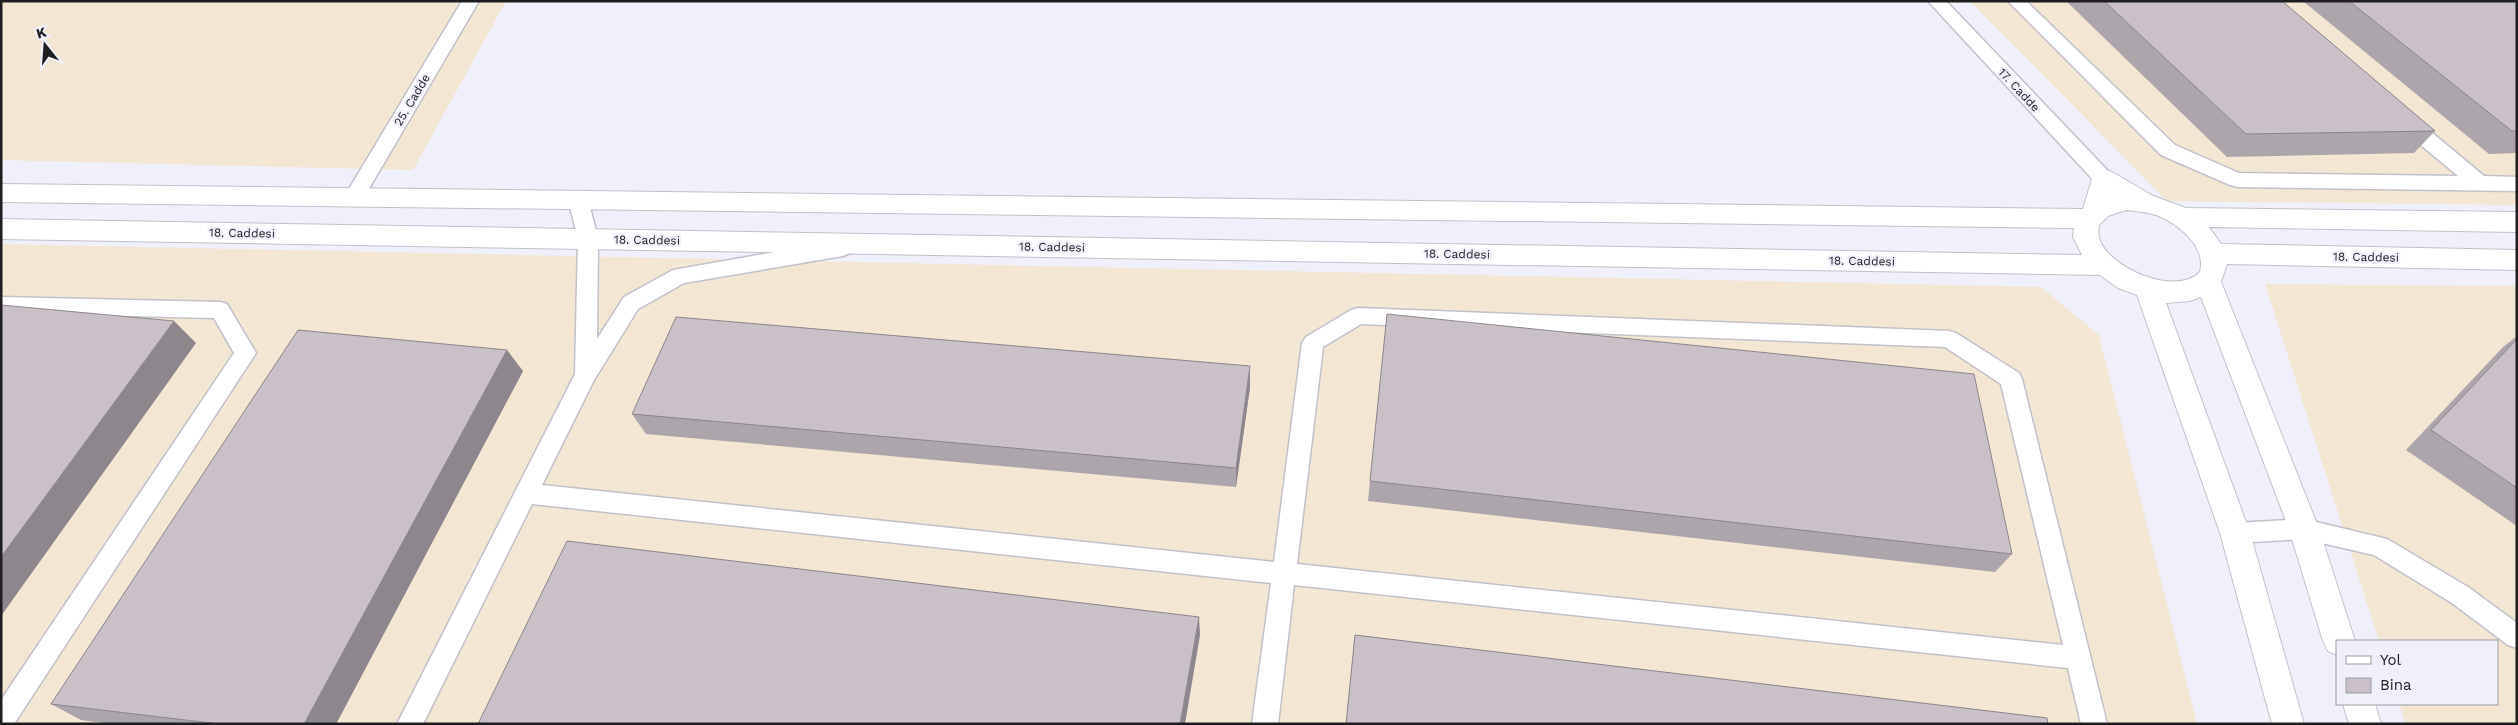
<svg xmlns="http://www.w3.org/2000/svg" width="2518" height="725" font-family="'Work Sans',sans-serif">
	<rect width="100%" height="100%" fill="#f0f0fb"/>
	<!-- industrial -->
	<path fill="#f3e6d2" d="M 1,1 L 506,1 L 413,170 L 1,160 Z
		M 1970,1 L 2517,1 L 2517,205 L 2167,201 Z
		M 1,244 L 2041,287 L 2099,335 L 2197,724 L 1,724 Z
		M 2265,284 L 2517,286 L 2517,724 L 2406,724 L 2399,704 L 2497,704 L 2497,641 L 2379,641 Z"/>
	<g fill="none" stroke-linecap="round" stroke-linejoin="round">
		<defs>
			<path id="lane" d="M 462,1 L 479,1 L 360,204 L 353,206 L 346,204 L 343,199 L 346,194 Z
				M 1928,1 L 1946,1 L 2110,173 L 2113,178 L 2110,183 L 2103,185 L 2096,183 Z
				M 2008,1 L 2026,1 L 2175,145 L 2239,173 L 2458,176 L 2398,126 L 2396,121 L 2398,116 L 2405,114 L 2412,116 L 2484,176 L 2517,177 L 2517,191 L 2237,187 L 2230,185 L 2161,155 Z
				M 578,192 L 585,194 L 588,199 L 598,239 L 597,339 L 624,297 L 673,270 L 843,240 L 850,243 L 853,248 L 850,253 L 843,256 L 684,283 L 638,309 L 594,380 L 542,485 L 1274,562 L 1302,343 L 1306,337 L 1351,310 L 1358,308 L 1949,331 L 1956,333 L 2019,373 L 2022,379 L 2107,724 L 2081,724 L 2068,668 L 1294,585 L 1278,724 L 1252,724 L 1271,583 L 532,504 L 423,724 L 397,724 L 575,374 L 578,239 L 568,199 L 571,194 ZM 1361,324 L 1945,347 L 2001,384 L 2063,645 L 1297,564 L 1323,347 Z
				M 1,297 L 220,302 L 227,304 L 256,353 L 14,724 L 1,724 L 1,700 L 234,353 L 214,318 L 1,313 Z
				M 2304,519 L 2387,539 L 2468,587 L 2517,623 L 2517,648 L 2508,645 L 2452,603 L 2374,555 L 2304,539 L 2235,543 L 2227,540 L 2223,533 L 2227,526 L 2235,523 Z"/>
			<path id="secondary" d="M 2103,169 L 2112,172 L 2153,196 L 2186,208 L 2517,212 L 2517,232 L 2209,227 L 2221,244 L 2517,250 L 2517,270 L 2227,264 L 2221,282 L 2319,529 L 2355,641 L 2337,641 L 2337,655 L 2328,651 L 2323,641 L 2289,529 L 2201,297 L 2190,301 L 2166,303 L 2250,533 L 2304,724 L 2272,724 L 2220,533 L 2137,295 L 2118,288 L 2100,275 L 1,239 L 1,219 L 2082,255 L 2073,237 L 2074,228 L 1,202 L 1,184 L 2083,209 L 2094,172 ZM 2126,210 C 2136,211 2146,212 2156,215 C 2178,223 2207,247 2200,272 C 2175,298 2105,266 2099,237 C 2098,233 2099,228 2099,225 L 2108,216 Z
				M 2343,704 L 2375,704 L 2381,724 L 2349,724 Z"/>
		</defs>
		<!-- lane casing -->
		<use href="#lane" stroke="#c1c1cb" stroke-width="3"/>
		<!-- secondary casing -->
		<use href="#secondary" stroke="#c1c1cb" stroke-width="2"/>
		<!-- lane -->
		<use href="#lane" fill="#fff" fill-rule="evenodd"/>
		<!-- secondary -->
		<use href="#secondary" fill="#fff" fill-rule="evenodd"/>
	</g>
	<!-- wall -->
	<path fill="#ada5ac" d="M 2066,1 L 2282,1 L 2435,131 L 2414,153 L 2227,157 Z
		M 2303,1 L 2517,1 L 2517,153 L 2489,154 Z
		M 1387,314 L 2012,554 L 1995,572 L 1368,501 Z
		M 2517,336 L 2517,526 L 2406,450 L 2503,347 Z
		M 523,371 L 336,724 L 111,724 L 81,720 L 51,704 Z
		M 1250,387 L 1236,487 L 646,434 L 632,414 Z
		M 1355,635 L 2048,724 L 1346,724 Z"/>
	<!-- shaded-wall -->
	<path fill="#8d868c" d="M 174,321 L 196,343 L 1,616 L 1,557 Z
		M 507,350 L 523,371 L 336,724 L 304,724 Z
		M 1250,366 L 1250,387 L 1236,487 L 1236,468 Z
		M 1199,617 L 1200,635 L 1185,724 L 1180,724 Z"/>
	<!-- building -->
	<path fill="#c9c0c8" stroke="#8d868c" d="M 2104,1 L 2282,1 L 2435,131 L 2246,134 Z
		M 2349,1 L 2517,1 L 2517,131 L 2512,131 Z
		M 1,305 L 174,321 L 1,557 Z
		M 1387,314 L 1974,374 L 2012,554 L 1370,481 Z
		M 676,317 L 1250,366 L 1236,468 L 632,414 Z
		M 298,330 L 507,350 L 304,724 L 219,724 L 51,704 Z
		M 2517,339 L 2517,488 L 2431,430 Z
		M 567,541 L 1199,617 L 1180,724 L 478,724 Z
		M 1355,635 L 2047,718 L 2048,724 L 1346,724 Z"/>
	<g text-anchor="middle" stroke-width="4.5" stroke-linejoin="round" paint-order="stroke">
		<!-- street labels -->
		<g font-size="12" fill="#1e1e21" stroke="#f0f0fb">
			<text transform="translate(2019 90) rotate(47)" y="4">17. Cadde</text>
			<text transform="translate(412 100) rotate(-59)" y="4">25. Cadde</text>
			<text transform="translate(242 233) rotate(1)" y="4">18. Caddesi</text>
			<text transform="translate(647 240) rotate(1)" y="4">18. Caddesi</text>
			<text transform="translate(1052 247) rotate(1)" y="4">18. Caddesi</text>
			<text transform="translate(1457 254) rotate(1)" y="4">18. Caddesi</text>
			<text transform="translate(2366 257) rotate(1)" y="4">18. Caddesi</text>
			<text transform="translate(1862 261) rotate(1)" y="4">18. Caddesi</text>
		</g>
	</g>
	<!-- border -->
	<rect width="2518" height="725" fill="none" stroke="#1e1e21" stroke-width="5"/>
	<!-- legend -->
	<rect x="2336" y="640" width="162" height="65" fill="#f0f0fb" stroke="#9c9ca4"/>
	<rect x="2346" y="656" width="25" height="8" fill="#ffffff" stroke="#9c9ca4"/>
	<text x="2380" y="665" font-size="15" fill="#1e1e21">Yol</text>
	<rect x="2346" y="678" width="25" height="15" fill="#c9c0c8" stroke="#9c9ca4"/>
	<text x="2380" y="690" font-size="15" fill="#1e1e21">Bina</text>
	<!-- north arrow -->
	<g transform="translate(45 45) rotate(343)" stroke="#f0f0fb" stroke-width="4" paint-order="stroke">
	<path d="M0-4L9 19L0 12L-9 19Z" fill="#1e1e21"/>
	<text y="-8" font-size="14" font-weight="bold" text-anchor="middle" fill="#1e1e21">K</text>
	</g>
</svg>
